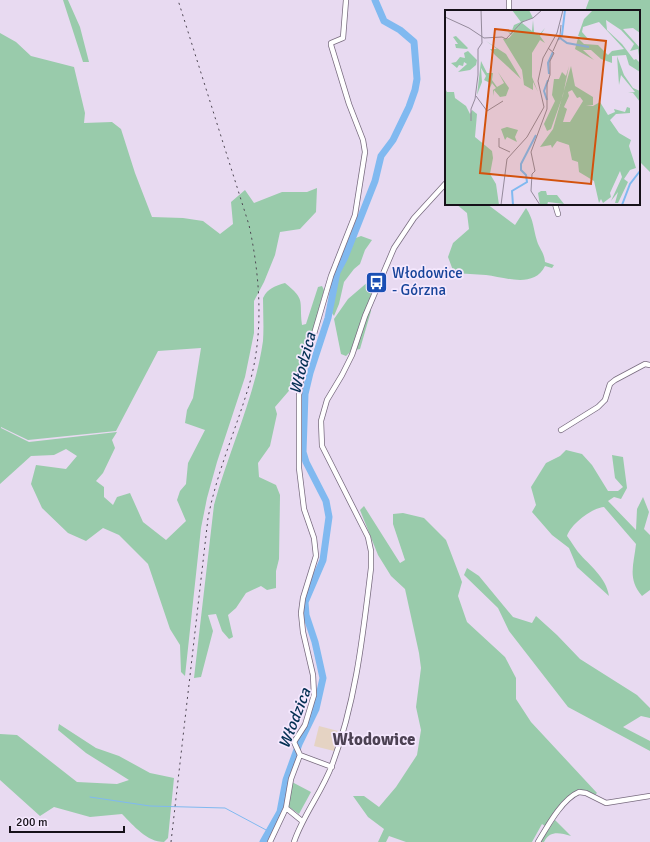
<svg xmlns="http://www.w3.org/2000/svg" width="650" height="842" font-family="Signika,sans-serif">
	<rect width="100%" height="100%" fill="#e8daf1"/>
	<!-- education -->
	<path fill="#e5d3c3" d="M 319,726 L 338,731 L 334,751 L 314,746 Z"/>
	<!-- green -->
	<path fill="#99cbab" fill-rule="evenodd" d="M 63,0 L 68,0 L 80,27 L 89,62 L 83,62 Z
		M 589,0 L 650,0 L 650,172 L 639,161 L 639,11 L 585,11 Z
		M 0,33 L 16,42 L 31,56 L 74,67 L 85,113 L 84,123 L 112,122 L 121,129 L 135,173 L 152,217 L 183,218 L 203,221 L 220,234 L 233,224 L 231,202 L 245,190 L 254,203 L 282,192 L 307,192 L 317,188 L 316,212 L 300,229 L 280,232 L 275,255 L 264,282 L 254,301 L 254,333 L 245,377 L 217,462 L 207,498 L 201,528 L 185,676 L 181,672 L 180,645 L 170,629 L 148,564 L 119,535 L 103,528 L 86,541 L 68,533 L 42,508 L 31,484 L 36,465 L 66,469 L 77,456 L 66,449 L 54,455 L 31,456 L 0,484 ZM 201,348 L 193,398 L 187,410 L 185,423 L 205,430 L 188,463 L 186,484 L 180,491 L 177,500 L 186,521 L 166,540 L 143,522 L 130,493 L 117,497 L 113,505 L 104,497 L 104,487 L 96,481 L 103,473 L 115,448 L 112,440 L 117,432 L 29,442 L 1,428 L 1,427 L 28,440 L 116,431 L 158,351 Z
		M 456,204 L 487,204 L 515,225 L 526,208 C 534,220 533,228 537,241 C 540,250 544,252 545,262 L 554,265 L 552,268 L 545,266 C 534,289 504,277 486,275 C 475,274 465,274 454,273 L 448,257 L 453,243 L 469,229 L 467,213 Z
		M 361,236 L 372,240 L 365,250 L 360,264 L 354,269 L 344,282 L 339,304 L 334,316 L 332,313 L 338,265 L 348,241 Z
		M 369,281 L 374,285 L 370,298 L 371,311 L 360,349 L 351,351 L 346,356 L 341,354 L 334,319 L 348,299 Z
		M 285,283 C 306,300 299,300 302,325 L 306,324 L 318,287 L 322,286 L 324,290 L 300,378 L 275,407 L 277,414 L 270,446 L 258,463 L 259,477 L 276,485 L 280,495 L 279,559 L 276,571 L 276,588 L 267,590 L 261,586 L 246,593 L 236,608 L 228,615 L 233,637 L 229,639 L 222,631 L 216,614 L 208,615 L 213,631 L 201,677 L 194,678 L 214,505 C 229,450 255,397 263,341 C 264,327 263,312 263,298 C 268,288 275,286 285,283 Z
		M 566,450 L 582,454 L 592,465 L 608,491 L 618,491 L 623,487 L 615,478 L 612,455 L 623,457 L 627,488 L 621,499 L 614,497 L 608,501 L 636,530 L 637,509 L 643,497 L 649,512 L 644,529 L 650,535 L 650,590 L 642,596 C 627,579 634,564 636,544 L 604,507 C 592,508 571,524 567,536 C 571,541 574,547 578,552 C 590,566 606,577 609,596 L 577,567 L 569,548 L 552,535 L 532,512 L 536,505 L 531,487 L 546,463 L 560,456 Z
		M 364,506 L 400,563 L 405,560 L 393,524 L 393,514 L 403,513 L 424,518 L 446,540 L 462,582 L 458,596 L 467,622 L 505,657 L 516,678 L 516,699 L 531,722 L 597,793 L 594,796 L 583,790 C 562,801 558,807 545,826 L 542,824 L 532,842 L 406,842 L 389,836 L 386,842 L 378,842 L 384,829 L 368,817 L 353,796 L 364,796 L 379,807 L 396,787 L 417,755 L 421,730 L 416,707 L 421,668 L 419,653 L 405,589 L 391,576 L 378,555 L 360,510 Z
		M 467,568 L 479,576 L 513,617 L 532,623 L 536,616 L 557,635 L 580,659 L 637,695 L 650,708 L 650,718 L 641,716 L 623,727 L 650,741 L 650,751 L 568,707 L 509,631 L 498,608 L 464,575 Z
		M 59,724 L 96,748 L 119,756 L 150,773 L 174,778 L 168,838 L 164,842 C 147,842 134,826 122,814 L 90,817 L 54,807 L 40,816 L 0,780 L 0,734 L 17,735 L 77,782 L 117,784 L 129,780 L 86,753 L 58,730 Z
		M 292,782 L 311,792 L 299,814 L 289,807 L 288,804 Z
		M 555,820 L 571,836 C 560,833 550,830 544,842 L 539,842 Z"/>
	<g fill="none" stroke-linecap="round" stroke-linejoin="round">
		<!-- stream -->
		<path stroke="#80b9f0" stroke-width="1" d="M 90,797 L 150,806 L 225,808 L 268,831"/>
		<!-- river -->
		<path stroke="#80b9f0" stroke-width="7" d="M 263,842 L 280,812 L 286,780 L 299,744 L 316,709 L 323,678 L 315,642 L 306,615 L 305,602 L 323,560 L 329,517 L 326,501 L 306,462 L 303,452 L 305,394 L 310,373 L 328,318 L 337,272 L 345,257 L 375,181 L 381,156 L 393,140 L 409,107 L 415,90 L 417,79 L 414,42 L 400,30 L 384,21 L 375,0"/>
		<defs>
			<path id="minor" d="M 509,0 L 509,11
				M 555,204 L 558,214
				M 561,430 L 598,407 L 605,400 L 610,384 L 615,380 L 645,364 L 650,365
				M 332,767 L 300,755 L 294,742 L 305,725 L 314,695 L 313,675 L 303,632 L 301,613 L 303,598 L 316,556 L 314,538 L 304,509 L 299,468 L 299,395 L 302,375 L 331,276 L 355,215 L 365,152 L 363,140 L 349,104 L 331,45 L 331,43 L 343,38 L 346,0
				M 286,808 L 302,821
				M 270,842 L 286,808 L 291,779 L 300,755
				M 294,842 C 303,815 322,792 332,765 C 356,702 363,634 371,568 L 371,551 L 368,537 L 322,446 L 321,421 L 327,400 L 342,375 L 352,355 L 365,316 L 394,248 L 414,218 L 446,183
				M 538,842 C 547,827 562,799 579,792 L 586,793 L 606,803 L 650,796"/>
		</defs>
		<!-- minor casing -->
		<use href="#minor" stroke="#786b7f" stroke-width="6"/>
		<!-- minor -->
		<use href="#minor" stroke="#fff" stroke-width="4.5"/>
		<!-- rail -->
		<path stroke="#4e4753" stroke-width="1" stroke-dasharray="2 4" stroke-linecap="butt" d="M 171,842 L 208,518 C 217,471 237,427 250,382 C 264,331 260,276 249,225 L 178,0"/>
	</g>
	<!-- icons -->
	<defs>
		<symbol id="bus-square" viewBox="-11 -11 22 22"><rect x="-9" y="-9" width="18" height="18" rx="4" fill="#1a4fb4" stroke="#f5e8fe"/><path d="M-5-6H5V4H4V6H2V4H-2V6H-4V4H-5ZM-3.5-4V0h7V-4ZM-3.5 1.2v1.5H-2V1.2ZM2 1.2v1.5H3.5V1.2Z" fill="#fff"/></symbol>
	</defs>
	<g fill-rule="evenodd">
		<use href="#bus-square" x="364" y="270" width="25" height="25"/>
	</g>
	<g text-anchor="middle" stroke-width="3.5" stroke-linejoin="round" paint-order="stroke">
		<!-- transit labels -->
		<g font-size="15" fill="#164399" stroke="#f5e8fe" text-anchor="start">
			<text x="392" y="278">Włodowice<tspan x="392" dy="17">- Górzna</tspan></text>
		</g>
		<!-- water labels -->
		<g font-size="16" font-style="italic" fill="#032f52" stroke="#f5e8fe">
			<text transform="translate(302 363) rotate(-75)" y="6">Włodzica</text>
			<text transform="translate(294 718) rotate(-69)" y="6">Włodzica</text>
		</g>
		<!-- quarter labels -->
		<g font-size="17" font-weight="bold" fill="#4c4153" stroke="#f5e8fe">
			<text x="374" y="745">Włodowice</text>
		</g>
	</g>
	<!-- overview -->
	<g transform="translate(445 10)">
		<rect width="195" height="195" fill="#e8daf1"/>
		<path d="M 67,0 L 84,0 L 88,8 L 79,11 L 66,25 L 63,22 L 66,23 L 69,15 L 76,12 ZM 148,0 L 195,0 L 195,23 L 188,18 L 178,19 L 195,38 L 195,62 L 184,55 L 181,45 L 167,46 L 167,53 L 156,49 L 146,40 L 138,40 L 149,50 L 130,39 L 133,28 L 139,34 L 153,35 L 163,45 L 167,41 L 179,39 L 154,12 L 138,17 L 137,22 L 144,30 L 133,26 L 139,9 ZM 161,10 L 176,20 L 189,34 L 185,41 L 193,39 L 195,53 L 191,49 L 189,50 L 177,34 L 162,20 ZM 88,10 L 89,22 L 94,25 L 100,18 L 95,26 L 100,33 L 95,30 L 87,43 L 87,67 L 93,82 L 88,72 L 88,80 L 79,75 L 77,60 L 58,29 L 64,28 L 77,13 L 87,21 ZM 11,26 L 23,38 L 22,39 L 11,38 L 10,34 L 13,34 L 8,27 ZM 41,31 L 61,44 L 76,69 L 50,45 L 45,39 L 52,39 ZM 23,41 L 32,50 L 31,55 L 25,60 L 13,62 L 22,54 L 19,52 L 18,56 L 14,55 L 12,58 L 6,53 L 11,52 L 15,47 L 20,48 L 19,43 ZM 172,46 L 179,65 L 188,78 L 195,81 L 195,92 L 188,83 L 183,83 L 190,82 L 176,65 L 174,75 ZM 36,51 L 42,63 L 48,63 L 47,70 L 52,77 L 59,73 L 53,62 L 57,68 L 64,78 L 61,86 L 55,87 L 49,80 L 48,86 L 48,80 L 51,78 L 47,73 L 45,78 L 45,73 L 39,70 L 41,66 L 36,58 L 37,72 L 32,85 ZM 124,56 L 118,85 L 106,119 L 102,121 L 99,114 L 96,120 L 110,91 L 107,85 L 109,69 L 114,69 L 117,62 L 121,66 ZM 126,56 L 130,76 L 148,87 L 148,95 L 141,96 L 148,96 L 155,92 L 163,105 L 170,102 L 169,99 L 180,102 L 182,97 L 185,98 L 185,103 L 171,104 L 165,110 L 174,123 L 186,130 L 184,136 L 191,158 L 185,160 L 179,169 L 183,172 L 173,193 L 170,193 L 173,182 L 166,191 L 177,167 L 175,161 L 165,183 L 166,187 L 158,193 L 156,189 L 154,193 L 149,171 L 134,162 L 133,152 L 127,150 L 124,135 L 112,131 L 107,138 L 106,135 L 95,137 L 108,119 ZM 127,80 L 132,88 L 135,87 L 138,91 L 125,112 L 118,112 L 122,99 L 119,97 L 124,86 L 123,82 ZM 0,78 L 2,82 L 9,82 L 10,88 L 21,96 L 25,104 L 27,100 L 32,104 L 30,127 L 47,141 L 48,148 L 45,164 L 51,174 L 54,195 L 0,195 ZM 62,117 L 73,120 L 70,127 L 72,132 L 62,127 L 60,130 L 56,119 ZM 96,181 L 101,181 L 102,185 L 112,185 L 119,194 L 103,192 L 102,195 L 95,195 L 93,183 Z" fill="#99cbab" fill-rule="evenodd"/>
		<path fill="none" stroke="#80b9f0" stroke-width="2" d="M 115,28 L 122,33 L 144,37M 113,30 L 117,25 L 120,0M 104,64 L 103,53 L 108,42M 102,90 L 99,81 L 103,70M 68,195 L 67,181 L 82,172 L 81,165 L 76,160 L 76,154 L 91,125M 177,195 L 185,174 L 195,161"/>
		<path fill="none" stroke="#948a9b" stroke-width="1" d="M 0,7 L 24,18 L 39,28 L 57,27 L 61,29 L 77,12 L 88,8 L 97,0M 108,41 L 115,25 L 116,15M 31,86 L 42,101 L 58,91M 26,111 L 26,99 L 30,89 L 33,65 L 33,39 L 37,33 L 36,0M 54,128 L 54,137 L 65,142M 56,195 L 62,149 L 82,127 L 99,97 L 93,71 L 98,48 L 112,23 L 118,0M 95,195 L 86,181 L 87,164 L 90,161 L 86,142 L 102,99 L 102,74 L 105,65 L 105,51 L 109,43 L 103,38"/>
		<path fill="#d3520d" fill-opacity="0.15" stroke="#d3520d" stroke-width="2" d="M 50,19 L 161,31 L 146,174 L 35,163 Z"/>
		<rect width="195" height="195" fill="none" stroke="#161119" stroke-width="2"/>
	</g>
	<!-- scale -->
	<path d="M10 826v6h114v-6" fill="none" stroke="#161119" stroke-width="2"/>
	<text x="16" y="826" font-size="12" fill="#161119" stroke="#f5e8fe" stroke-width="3" paint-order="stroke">200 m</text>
</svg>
